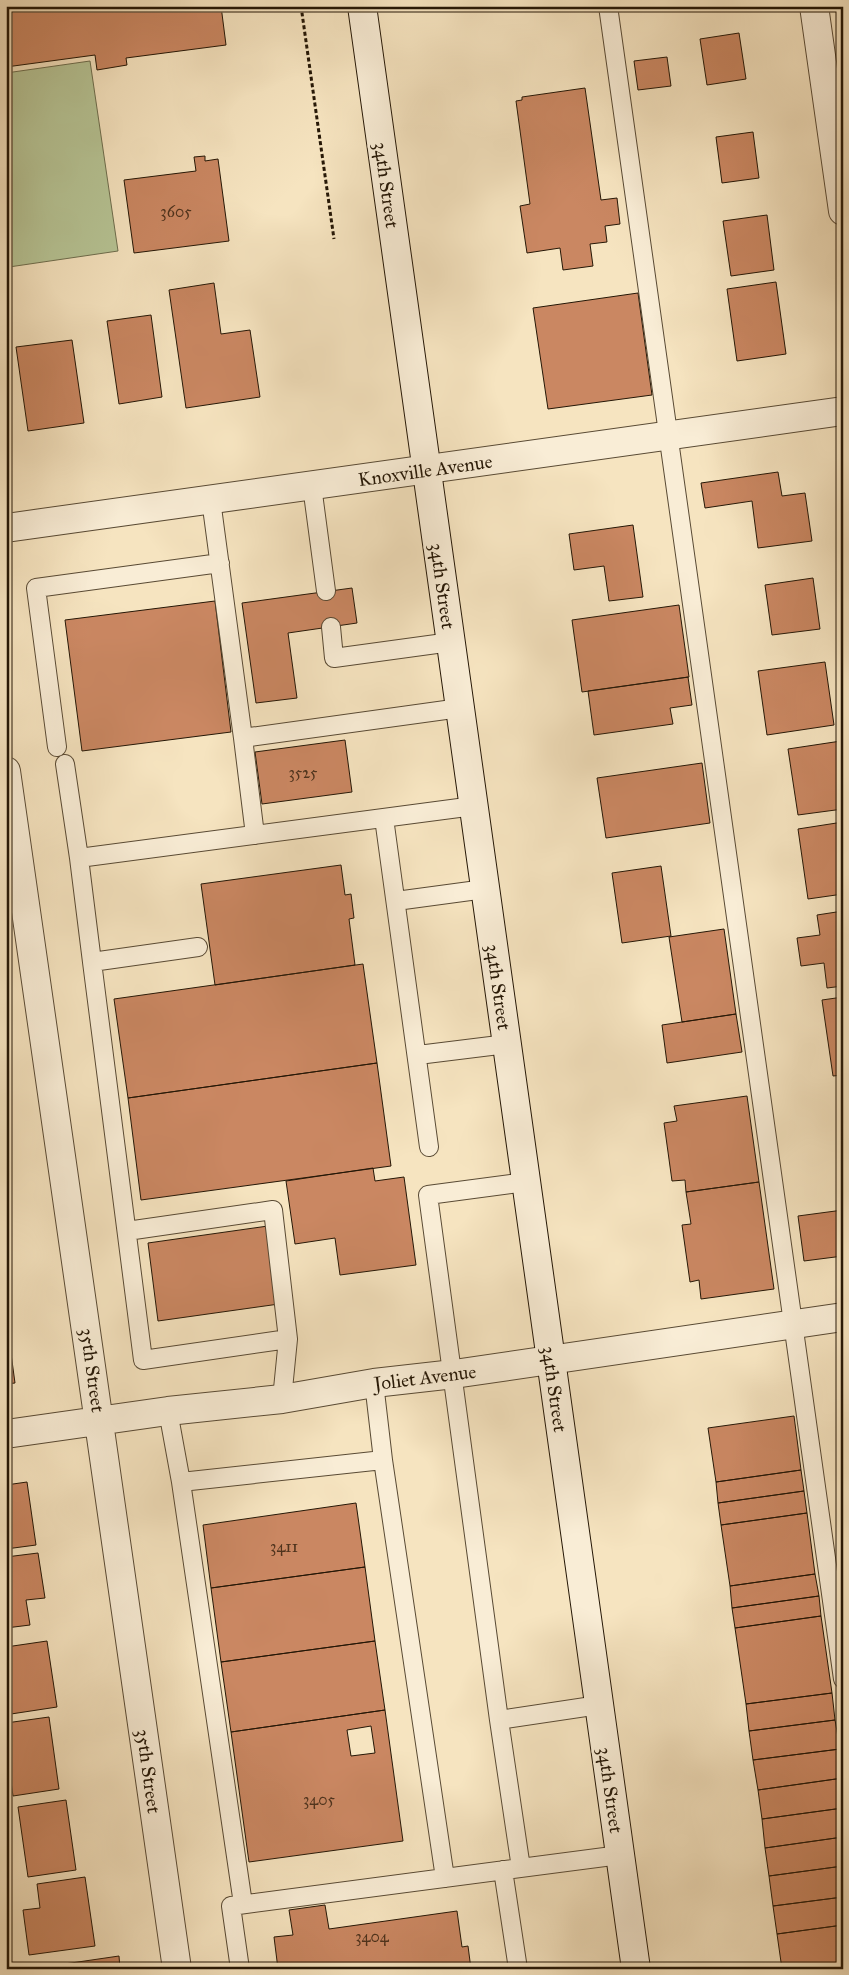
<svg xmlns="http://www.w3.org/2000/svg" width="849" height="1975" font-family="'IM FELL Great Primer',serif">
	<rect width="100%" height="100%" fill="#f6e4c0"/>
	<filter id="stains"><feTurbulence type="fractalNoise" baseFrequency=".004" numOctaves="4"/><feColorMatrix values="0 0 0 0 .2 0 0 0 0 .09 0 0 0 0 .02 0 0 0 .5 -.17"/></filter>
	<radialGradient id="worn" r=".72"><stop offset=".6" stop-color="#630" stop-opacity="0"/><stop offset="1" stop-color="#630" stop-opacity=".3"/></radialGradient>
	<!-- green -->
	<path fill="#b7c596" stroke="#6e6e4e" d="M 90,61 L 118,251 L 9,267 L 6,246 L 6,73 Z"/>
	<!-- building -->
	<path fill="#ca8762" stroke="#251706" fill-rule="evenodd" d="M 6,6 L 221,6 L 226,45 L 126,58 L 127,65 L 97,70 L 95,55 L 6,67 Z
		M 739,33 L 746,79 L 707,85 L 700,39 Z
		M 667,57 L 671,86 L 638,90 L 634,61 Z
		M 585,88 L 601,200 L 617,198 L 620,224 L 605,226 L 607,242 L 590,244 L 593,266 L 563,270 L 560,248 L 527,253 L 520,206 L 530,204 L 516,101 L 522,100 L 522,97 Z
		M 753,132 L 759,178 L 722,183 L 716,137 Z
		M 205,156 L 205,161 L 218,159 L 229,241 L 134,253 L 124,180 L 196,171 L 194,157 Z
		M 767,215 L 774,270 L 731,276 L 723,221 Z
		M 776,282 L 786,354 L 737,361 L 727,289 Z
		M 214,283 L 221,334 L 250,330 L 260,397 L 186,408 L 169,290 Z
		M 638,293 L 652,395 L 548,409 L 533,308 Z
		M 151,315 L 162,397 L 119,404 L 107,321 Z
		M 72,340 L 84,423 L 28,431 L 16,347 Z
		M 778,472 L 782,496 L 805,493 L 812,541 L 758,548 L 752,501 L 705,508 L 701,483 Z
		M 633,525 L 643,597 L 609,601 L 604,566 L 574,570 L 569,534 Z
		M 813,578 L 820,629 L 772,635 L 765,585 Z
		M 352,588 L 357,623 L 288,633 L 297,698 L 256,703 L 242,603 Z
		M 215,601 L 231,732 L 82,751 L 65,620 Z
		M 679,605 L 689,677 L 582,692 L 572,620 Z
		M 825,662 L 834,725 L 767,735 L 758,671 Z
		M 688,677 L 692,705 L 670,708 L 673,724 L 594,735 L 588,691 Z
		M 345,740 L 352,792 L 262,804 L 255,752 Z
		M 841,741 L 843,756 L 843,809 L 798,815 L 788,749 Z
		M 702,763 L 710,823 L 606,838 L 597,778 Z
		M 843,822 L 843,894 L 808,899 L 798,829 Z
		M 341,865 L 345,895 L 351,894 L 354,918 L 349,919 L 355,965 L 215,985 L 201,884 Z
		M 661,866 L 671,936 L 622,943 L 612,873 Z
		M 843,911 L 843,986 L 827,988 L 824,963 L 801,966 L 797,938 L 820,935 L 817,915 Z
		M 724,929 L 736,1014 L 682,1022 L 669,937 Z
		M 363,964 L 377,1063 L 128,1098 L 114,999 Z
		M 843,997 L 843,1075 L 833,1076 L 822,1000 Z
		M 736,1014 L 742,1052 L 667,1063 L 662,1025 Z
		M 377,1063 L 391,1166 L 141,1200 L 128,1098 Z
		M 747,1096 L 759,1182 L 686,1192 L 685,1180 L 672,1181 L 664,1123 L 677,1121 L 674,1106 Z
		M 373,1168 L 375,1181 L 404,1177 L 416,1265 L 340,1275 L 335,1238 L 295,1244 L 286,1181 Z
		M 759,1182 L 774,1289 L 701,1299 L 699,1280 L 690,1282 L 682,1225 L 691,1224 L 686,1192 Z
		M 843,1210 L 843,1256 L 804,1261 L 798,1216 Z
		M 268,1226 L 279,1304 L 158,1321 L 148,1243 Z
		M 6,1317 L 15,1383 L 6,1384 Z
		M 794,1416 L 801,1470 L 716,1482 L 708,1428 Z
		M 801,1470 L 804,1491 L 718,1503 L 716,1482 Z
		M 27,1482 L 36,1545 L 6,1549 L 6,1485 Z
		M 804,1491 L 807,1513 L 721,1525 L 718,1503 Z
		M 356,1503 L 365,1567 L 211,1588 L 203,1525 Z
		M 807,1513 L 815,1574 L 730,1586 L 721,1525 Z
		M 38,1553 L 45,1598 L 26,1600 L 30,1625 L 6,1628 L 6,1557 Z
		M 365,1567 L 375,1641 L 221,1662 L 211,1588 Z
		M 815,1574 L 819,1596 L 732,1608 L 730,1586 Z
		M 819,1596 L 821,1616 L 735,1628 L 732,1608 Z
		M 821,1616 L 832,1693 L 746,1704 L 735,1628 Z
		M 47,1641 L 57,1707 L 11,1714 L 6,1683 L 6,1647 Z
		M 375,1641 L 385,1710 L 231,1732 L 221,1662 Z
		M 832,1693 L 835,1720 L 749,1731 L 746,1704 Z
		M 385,1710 L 403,1841 L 249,1862 L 231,1732 ZM 371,1726 L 375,1753 L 351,1756 L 347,1730 Z
		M 49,1717 L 59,1789 L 13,1796 L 6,1746 L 6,1723 Z
		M 835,1720 L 840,1749 L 753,1760 L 749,1731 Z
		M 840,1749 L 843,1778 L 758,1790 L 753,1760 Z
		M 843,1778 L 843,1808 L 762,1819 L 758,1790 Z
		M 66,1800 L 76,1870 L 28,1877 L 18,1807 Z
		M 843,1808 L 843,1837 L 765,1848 L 762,1819 Z
		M 843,1837 L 843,1866 L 769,1876 L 765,1848 Z
		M 843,1866 L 843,1897 L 773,1906 L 769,1876 Z
		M 85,1877 L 95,1946 L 29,1955 L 23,1910 L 40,1908 L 37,1884 Z
		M 843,1897 L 843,1925 L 777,1934 L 773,1906 Z
		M 325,1905 L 329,1929 L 457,1911 L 462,1947 L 468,1946 L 471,1969 L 278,1969 L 274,1937 L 293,1935 L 289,1910 Z
		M 843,1925 L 843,1969 L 782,1969 L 777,1934 Z
		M 119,1956 L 120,1969 L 30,1969 Z"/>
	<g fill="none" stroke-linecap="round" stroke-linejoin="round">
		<defs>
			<path id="lane" d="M 608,6 L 843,1679
				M 312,486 L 326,591
				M 211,500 L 243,738
				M 331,627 L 334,658 L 451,642
				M 57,747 L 36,588 L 220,563
				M 65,764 L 79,858
				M 384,818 L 429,1147
				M 255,835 L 243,738 L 460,708
				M 396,901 L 485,889
				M 198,947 L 92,962 L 79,858 L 474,806
				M 92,962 L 143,1360 L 288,1339
				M 418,1055 L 507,1044
				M 127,1231 L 273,1210 L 288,1339 L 282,1399
				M 168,1411 L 181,1482 L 383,1460 L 374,1383
				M 383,1460 L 445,1878
				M 181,1482 L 243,1904
				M 499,1720 L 599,1705
				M 521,1868 L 499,1720 L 428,1195 L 526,1182
				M 503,1870 L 518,1969
				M 240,1969 L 231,1906 L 620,1855"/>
			<path id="street" d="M 814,6 L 843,211
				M 6,528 L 843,411
				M 6,771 L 177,1969
				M 6,1434 L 168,1411 L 282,1399 L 374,1383 L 454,1374 L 843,1317"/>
			<path id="secondary" d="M 362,6 L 636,1969"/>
		</defs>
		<!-- lane casing -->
		<use href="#lane" stroke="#594a34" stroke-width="20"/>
		<!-- street casing -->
		<use href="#street" stroke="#594a34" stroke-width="30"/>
		<!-- secondary casing -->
		<use href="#secondary" stroke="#251706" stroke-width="30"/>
		<!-- path -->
		<path stroke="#251706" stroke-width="3" stroke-dasharray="4 2.5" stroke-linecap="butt" d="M 301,6 L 334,239"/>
		<!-- lane -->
		<use href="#lane" stroke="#f9edd6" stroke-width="18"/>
		<!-- street -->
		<use href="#street" stroke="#f9edd6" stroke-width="28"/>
		<!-- secondary -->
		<use href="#secondary" stroke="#f9edd6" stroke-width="28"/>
	</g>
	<g text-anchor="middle" stroke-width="5" stroke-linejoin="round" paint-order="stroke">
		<!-- number labels -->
		<g font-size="16" fill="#4e331d">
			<text x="176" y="217">3605</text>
			<text x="303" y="778">3525</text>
			<text x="284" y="1552">3411</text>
			<text x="319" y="1805">3405</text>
			<text x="372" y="1942">3404</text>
		</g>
		<!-- street labels -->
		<g font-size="19" fill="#251706" stroke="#f9edd6">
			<text transform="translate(387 185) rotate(82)" y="7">34th Street</text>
			<text transform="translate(425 470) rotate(-8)" y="7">Knoxville Avenue</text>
			<text transform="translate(443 586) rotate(82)" y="7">34th Street</text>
			<text transform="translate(499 987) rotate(82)" y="7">34th Street</text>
			<text transform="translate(93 1370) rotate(82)" y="7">35th Street</text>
			<text transform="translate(425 1377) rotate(-7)" y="7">Joliet Avenue</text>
			<text transform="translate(555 1389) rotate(82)" y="7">34th Street</text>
			<text transform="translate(149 1771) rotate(82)" y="7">35th Street</text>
			<text transform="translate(611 1790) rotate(82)" y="7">34th Street</text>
		</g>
	</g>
	<!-- margin -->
	<rect width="849" height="1975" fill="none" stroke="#f6e4c0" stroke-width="25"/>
	<rect x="8" y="8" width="834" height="1960" fill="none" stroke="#251706" stroke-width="2.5"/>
	<rect x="12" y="12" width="824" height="1950" fill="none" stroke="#251706"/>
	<rect width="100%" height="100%" filter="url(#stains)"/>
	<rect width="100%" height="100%" fill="url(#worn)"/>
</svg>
